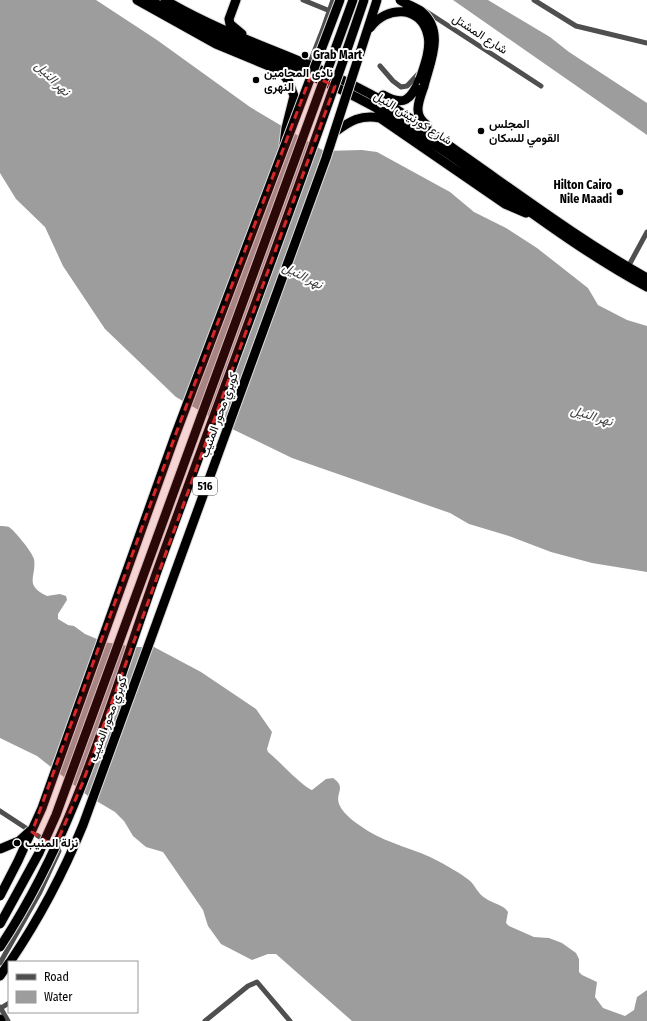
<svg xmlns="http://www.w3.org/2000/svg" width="647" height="1021" font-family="'Fira Sans Condensed',Vazirmatn,sans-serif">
	<rect width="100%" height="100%" fill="#fff"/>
	<!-- water -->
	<path fill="#9d9d9d" d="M 0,0 L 96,0 L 157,40 L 250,107 L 324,151 L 362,150 L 377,152 L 450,192 L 474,212 L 506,228 L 537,248 L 588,288 L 598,305 L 627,320 L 647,326 L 647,572 L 592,563 L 551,552 L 509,536 L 469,524 L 450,513 L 292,458 L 228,427 L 176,397 L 105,329 L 63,266 L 45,227 L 16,199 L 0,173 Z
		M 453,0 L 488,0 L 550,37 L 569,52 L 647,103 L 647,135 Z
		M 0,526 C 3,526 6,526 9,527 C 15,531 32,552 34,559 C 37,577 23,584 47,596 L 60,594 L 66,596 L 67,600 L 58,614 L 58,619 L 68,625 L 74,626 L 85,634 L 104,642 L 135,647 L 154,647 L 201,672 L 256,709 L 272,732 L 267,749 L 268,752 C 278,760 303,787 312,790 L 326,779 L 333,778 C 347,788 335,792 339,804 C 343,815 359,825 368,831 C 389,844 416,849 438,861 C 446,865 463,875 469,880 C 475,885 478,894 485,898 C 493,904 503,904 508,912 L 506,923 L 509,926 L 534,937 L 549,938 L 562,943 L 576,953 L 579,959 L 579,972 L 582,975 L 597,982 L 595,997 L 603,1008 L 625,1016 L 634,1010 L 637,997 L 647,990 L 647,1021 L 352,1021 L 276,954 L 268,954 L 252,960 L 221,944 L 208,926 L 203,910 L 163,852 L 146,847 L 133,836 L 124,821 L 115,812 L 88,796 L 37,756 L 0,738 Z"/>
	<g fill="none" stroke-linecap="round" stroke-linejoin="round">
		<defs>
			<path id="highway" d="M 137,0 L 216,44 L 281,71 L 289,82 L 294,96 L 286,128 L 284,144
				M 150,0 C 225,45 310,69 385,113 C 475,166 554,237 647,287
				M 165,0 C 234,41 312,60 381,100 C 410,117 437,137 464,156 C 524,198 583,242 647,278
				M 236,0 L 229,19 L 230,24 L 242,34
				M 424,86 C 419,101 412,115 427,125
				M 383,95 C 404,107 411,100 420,79
				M 335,132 C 350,121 361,114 380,118 L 505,204 L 526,213
				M 0,976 L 9,963
				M 0,1019 L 1,1021"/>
		</defs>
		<!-- highway casing -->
		<use href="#highway" stroke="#dbdbdb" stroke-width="11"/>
		<!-- street -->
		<path stroke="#4f4f4f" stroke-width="5" d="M 303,0 L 330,11
			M 534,0 L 576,26 L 647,43
			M 424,10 L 541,86
			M 309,65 L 323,29 L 333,0
			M 380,66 L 393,81 L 401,87 L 407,86 L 420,72
			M 628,267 L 647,232
			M 0,811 L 58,849 L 59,851 L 40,892 L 0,963
			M 0,1007 L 8,1021
			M 1,1008 L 9,1003
			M 205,1021 L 248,986 L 257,982 L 290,1021"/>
		<!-- highway -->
		<use href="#highway" stroke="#000" stroke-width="9"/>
		<defs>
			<path id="highway-bridge" d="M 400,0 C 407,5 416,7 422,12 C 445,32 430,62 424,86
				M 370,28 C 386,5 422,5 428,36 C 431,49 424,67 420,79
				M 0,849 L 19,841 L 30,831
				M 0,896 L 18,861 L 42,808 L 175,436 L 340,0
				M 0,924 L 39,853 L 56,815 L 353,0
				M 0,947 C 77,831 112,696 159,566 C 227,378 300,190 364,0
				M 10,962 C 39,919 63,874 83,825 L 326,158 L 377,0"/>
		</defs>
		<!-- highway-bridge casing -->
		<use href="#highway-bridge" stroke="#dbdbdb" stroke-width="11" stroke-linecap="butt"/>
		<!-- highway-bridge -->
		<use href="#highway-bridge" stroke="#000" stroke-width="9"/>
	</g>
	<!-- marked area -->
	<path fill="#d62828" fill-opacity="0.2" stroke="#d62828" stroke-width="3" stroke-dasharray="8 5" stroke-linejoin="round" d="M 311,75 L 335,86 L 83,782 L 55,847 L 32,832 L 175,436 Z"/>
	<!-- markers -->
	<g fill="#000" stroke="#fff" stroke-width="1.5">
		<circle cx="305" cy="55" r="4"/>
		<circle cx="256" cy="80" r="4"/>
		<circle cx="481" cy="131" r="4"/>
		<circle cx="620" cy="192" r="4"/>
		<circle cx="17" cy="843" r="4"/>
	</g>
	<g text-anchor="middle" stroke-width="4" stroke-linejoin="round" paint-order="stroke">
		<!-- shield labels -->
		<rect fill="#fff" stroke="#4c4c4c" stroke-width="1" x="193" y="477" width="24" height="18" rx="3"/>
		<g font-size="11" font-weight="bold" fill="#000">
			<text x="205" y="490">516</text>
		</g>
		<!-- street labels -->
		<g font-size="12" fill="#000" stroke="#fff">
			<text transform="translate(480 34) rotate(33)" y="4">شارع المشتل</text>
			<text transform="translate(413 118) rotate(32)" y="4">شارع كورنيش النيل</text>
			<text transform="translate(219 415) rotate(-70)" y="4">كوبري محور المنيب</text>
			<text transform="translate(108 719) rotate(-70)" y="4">كوبري محور المنيب</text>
		</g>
		<!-- poi labels -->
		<g font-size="12" font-weight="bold" fill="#000" stroke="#fff" text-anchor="start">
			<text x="313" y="59">Grab Mart</text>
			<text x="264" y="77">نادى المحامين<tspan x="264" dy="14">النهرى</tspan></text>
			<text x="489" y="128">المجلس<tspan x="489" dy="14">القومي للسكان</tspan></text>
			<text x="612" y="189" text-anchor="end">Hilton Cairo<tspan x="612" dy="14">Nile Maadi</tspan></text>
			<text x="25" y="847">نزلة المنيب</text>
		</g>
		<!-- water labels -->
		<g font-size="13" font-style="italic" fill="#3e3e3e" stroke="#fff">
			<text transform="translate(53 78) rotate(44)" y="5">نهر النيل</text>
			<text transform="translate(303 275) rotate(27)" y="5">نهر النيل</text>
			<text transform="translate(592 415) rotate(17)" y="5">نهر النيل</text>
		</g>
	</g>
	<!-- legend -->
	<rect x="8" y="961" width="130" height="52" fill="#ffffff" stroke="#999999"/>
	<rect x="16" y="974" width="20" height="6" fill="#4f4f4f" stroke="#999999"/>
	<text x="44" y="981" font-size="12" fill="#000000">Road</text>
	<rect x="16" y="991" width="20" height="12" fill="#9d9d9d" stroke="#999999"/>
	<text x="44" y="1001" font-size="12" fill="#000000">Water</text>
</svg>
